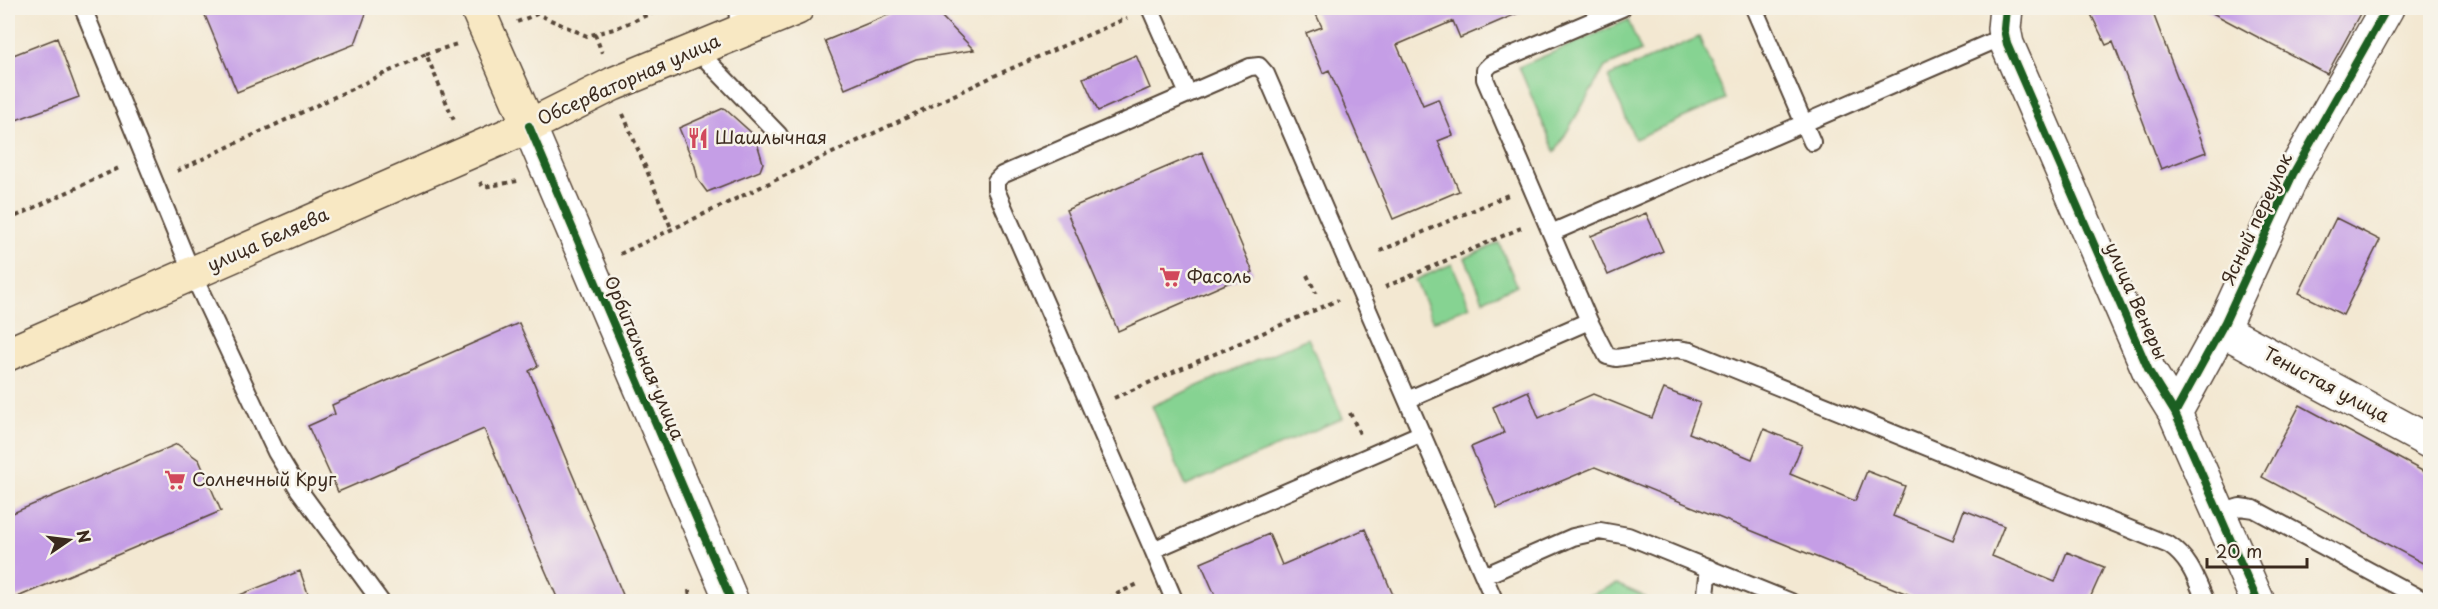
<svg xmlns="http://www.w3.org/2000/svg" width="2438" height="609" font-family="'Playpen Sans',sans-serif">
	<rect width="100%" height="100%" fill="#f7f3e8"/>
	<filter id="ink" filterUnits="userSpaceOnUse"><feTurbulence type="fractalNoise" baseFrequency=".0167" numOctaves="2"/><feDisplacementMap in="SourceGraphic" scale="12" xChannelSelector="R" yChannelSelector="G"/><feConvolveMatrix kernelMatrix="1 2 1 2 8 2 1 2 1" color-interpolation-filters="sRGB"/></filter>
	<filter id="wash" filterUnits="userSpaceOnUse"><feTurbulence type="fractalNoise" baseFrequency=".008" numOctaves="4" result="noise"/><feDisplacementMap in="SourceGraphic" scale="24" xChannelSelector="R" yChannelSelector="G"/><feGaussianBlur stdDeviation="1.35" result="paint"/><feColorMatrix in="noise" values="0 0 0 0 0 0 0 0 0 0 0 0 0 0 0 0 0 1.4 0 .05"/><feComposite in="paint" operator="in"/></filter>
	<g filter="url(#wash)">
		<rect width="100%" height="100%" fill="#f3e8d2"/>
		<!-- green -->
		<path fill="#86d392" stroke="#607e58" stroke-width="1.5" d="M 1628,20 L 1641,51 L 1605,67 L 1555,152 L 1519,67 Z
			M 1699,37 L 1726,99 L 1635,139 L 1608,77 Z
			M 1499,243 L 1517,285 L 1483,300 L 1465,258 Z
			M 1452,264 L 1470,306 L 1433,321 L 1415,280 Z
			M 1308,338 L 1343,418 L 1186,486 L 1152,406 Z
			M 1616,584 L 1644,596 L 1646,601 L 1576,601 Z"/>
		<g id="blocks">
			<!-- building -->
			<path fill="#c59ee6" d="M 202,8 L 368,8 L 355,44 L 237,92 Z
				M 905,8 L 921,8 L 925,16 L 936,11 L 974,50 L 916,59 L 845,89 L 825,41 Z
				M 1313,8 L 1530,8 L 1460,38 L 1453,21 L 1397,45 L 1423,105 L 1438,99 L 1453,135 L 1438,141 L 1459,191 L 1393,219 L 1329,70 L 1323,73 L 1306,33 L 1322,27 Z
				M 2088,8 L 2151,8 L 2206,152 L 2161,169 L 2113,42 L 2106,45 Z
				M 2203,8 L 2363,8 L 2327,74 Z
				M 57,38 L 79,97 L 8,123 L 8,57 Z
				M 1136,55 L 1150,88 L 1098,111 L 1083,78 Z
				M 724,108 L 755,136 L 763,163 L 760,171 L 707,192 L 698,180 L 695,166 L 679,128 Z
				M 1202,152 L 1253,272 L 1118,331 L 1066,210 Z
				M 1646,213 L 1663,251 L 1608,275 L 1591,236 Z
				M 2336,218 L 2380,240 L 2343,315 L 2299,293 Z
				M 519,323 L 538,366 L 529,371 L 626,602 L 559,602 L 484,429 L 338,492 L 308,426 L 335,414 L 332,405 Z
				M 1664,389 L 1700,403 L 1689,433 L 1752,459 L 1764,429 L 1802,445 L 1790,474 L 1855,501 L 1867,471 L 1905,486 L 1893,516 L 1953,540 L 1964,510 L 2004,526 L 1992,556 L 2055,582 L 2067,552 L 2104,567 L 2091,596 L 2101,602 L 1927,602 L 1595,467 L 1497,508 L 1471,447 L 1504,433 L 1493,407 L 1528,391 L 1539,418 L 1593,394 L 1652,418 Z
				M 2300,405 L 2430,475 L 2430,567 L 2262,477 Z
				M 177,444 L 199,460 L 221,511 L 8,601 L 8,515 Z
				M 1365,529 L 1396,602 L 1218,602 L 1201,563 L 1269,534 L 1282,565 Z
				M 300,571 L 311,602 L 227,602 L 227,600 Z"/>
		</g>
	</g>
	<g filter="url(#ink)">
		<use href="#blocks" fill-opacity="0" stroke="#574639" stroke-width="1.5"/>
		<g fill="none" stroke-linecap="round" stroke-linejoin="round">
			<defs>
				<path id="service" d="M 83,8 L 192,273 L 276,452 L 299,490 L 381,602
					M 737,8 L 739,31
					M 1150,8 L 1188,94 L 1250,67 L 1259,66 L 1266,74 L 1407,400 L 1589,321 L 1551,233 L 2005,36
					M 1754,8 L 1812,142
					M 696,49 L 779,135
					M 1188,94 L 1002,175 L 996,181 L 996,190 L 1153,550 L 1422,433
					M 1551,233 L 1485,79 L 1485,70 L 1491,64 L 1622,8
					M 1589,321 L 1607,356 L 1616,358 L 1677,349 L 1690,351 L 2169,545 C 2190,559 2196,579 2206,602
					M 1407,400 L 1495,602
					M 2220,513 L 2240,507 L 2254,509 L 2427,602
					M 1153,550 L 1175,602
					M 1484,576 L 1573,537 L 1600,531 L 1628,536 L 1791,602
					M 1705,602 L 1709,568"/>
				<path id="minor" d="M 2006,8 L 2004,29 L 2007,44 L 2149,371 L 2175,413 L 2258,602
					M 529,126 L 732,602
					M 2221,329 L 2430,442
					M 2175,413 L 2225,322 L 2293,174 L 2387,8"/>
				<path id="secondary" d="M 477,8 L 529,126
					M 8,354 L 529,126 L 613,84 L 797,8"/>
			</defs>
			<!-- service casing -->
			<use href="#service" stroke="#574639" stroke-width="20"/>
			<!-- minor casing -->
			<use href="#minor" stroke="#574639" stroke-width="36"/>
			<!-- secondary casing -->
			<use href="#secondary" stroke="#574639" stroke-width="36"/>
			<!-- path -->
			<path stroke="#574639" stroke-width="4" stroke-dasharray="4.5 4.5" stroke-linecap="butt" d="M 517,22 L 537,14 L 587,36 L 614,29 L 664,8
				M 595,34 L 602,53
				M 426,54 L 457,44
				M 623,114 L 672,230
				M 177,171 L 426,54 L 455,123
				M 480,182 L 483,187 L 518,181
				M 8,220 L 121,167
				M 1380,251 L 1508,195
				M 620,254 L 994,76 L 1127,18
				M 1307,275 L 1316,293
				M 1385,287 L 1521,228
				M 1114,398 L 1338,300
				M 1350,413 L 1360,434
				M 689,590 L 690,602
				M 1100,602 L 1140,583"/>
			<!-- service -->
			<use href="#service" stroke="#fff" stroke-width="16"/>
			<!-- minor -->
			<use href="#minor" stroke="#fff" stroke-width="33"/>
			<!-- secondary -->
			<use href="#secondary" stroke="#f8e8c3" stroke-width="33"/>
			<defs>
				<path id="cycleway" d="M 2006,8 L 2004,29 L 2007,44 L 2149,371 L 2175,413 L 2258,602
					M 529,126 L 732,602
					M 2175,413 L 2225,322 L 2293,174 L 2387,8"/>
			</defs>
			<!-- cycleway casing -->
			<use href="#cycleway" stroke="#f7f3e8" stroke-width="11"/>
			<!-- cycleway -->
			<use href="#cycleway" stroke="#1b5e20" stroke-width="8"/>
		</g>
	</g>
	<!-- icons -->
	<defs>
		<symbol id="restaurant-bare" viewBox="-9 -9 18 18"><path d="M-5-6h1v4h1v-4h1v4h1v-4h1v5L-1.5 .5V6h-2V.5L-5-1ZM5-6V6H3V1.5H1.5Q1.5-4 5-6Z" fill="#d1495b" stroke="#f7f3e8" stroke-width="2.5" paint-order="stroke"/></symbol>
		<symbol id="supermarket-bare" viewBox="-9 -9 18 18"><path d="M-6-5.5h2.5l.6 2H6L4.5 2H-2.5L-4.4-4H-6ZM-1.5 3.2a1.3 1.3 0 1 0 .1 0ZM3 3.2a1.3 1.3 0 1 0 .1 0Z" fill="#d1495b" stroke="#f7f3e8" stroke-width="2.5" paint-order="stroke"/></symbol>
	</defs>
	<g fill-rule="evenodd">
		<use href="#restaurant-bare" x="683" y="123" width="30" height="30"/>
		<use href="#supermarket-bare" x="1155" y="262" width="30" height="30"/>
		<use href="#supermarket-bare" x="160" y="465" width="30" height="30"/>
	</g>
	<g text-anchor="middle" stroke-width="5" stroke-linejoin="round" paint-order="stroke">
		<!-- street labels -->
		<g font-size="18" fill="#3b2a1e" stroke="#f7f3e8">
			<text transform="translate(629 80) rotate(-24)" y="6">Обсерваторная улица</text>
			<text transform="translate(2257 219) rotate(-65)" y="6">Ясный переулок</text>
			<text transform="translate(268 240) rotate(-24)" y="6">улица Беляева</text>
			<text transform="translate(2136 301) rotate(66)" y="6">улица Венеры</text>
			<text transform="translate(644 358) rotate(67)" y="6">Орбитальная улица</text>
			<text transform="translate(2326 385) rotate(28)" y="6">Тенистая улица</text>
		</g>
		<!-- poi labels -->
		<g font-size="18" fill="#3b2a1e" stroke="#f7f3e8" text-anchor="start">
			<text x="715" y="144">Шашлычная</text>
			<text x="1187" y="283">Фасоль</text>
			<text x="192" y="486">Солнечный Круг</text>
		</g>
	</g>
	<!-- margin -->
	<rect width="2438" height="609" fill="none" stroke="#f7f3e8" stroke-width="30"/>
	<!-- north arrow -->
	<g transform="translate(69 540) rotate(76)" stroke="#f7f3e8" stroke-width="4.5" paint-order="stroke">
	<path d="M0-4.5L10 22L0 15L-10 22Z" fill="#3b2a1e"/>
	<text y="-9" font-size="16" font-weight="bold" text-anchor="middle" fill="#3b2a1e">N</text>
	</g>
	<!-- scale -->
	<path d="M2207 558v9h100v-9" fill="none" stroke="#3b2a1e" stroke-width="3"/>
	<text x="2216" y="558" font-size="18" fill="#3b2a1e" stroke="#f7f3e8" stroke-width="4.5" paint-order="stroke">20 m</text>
</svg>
